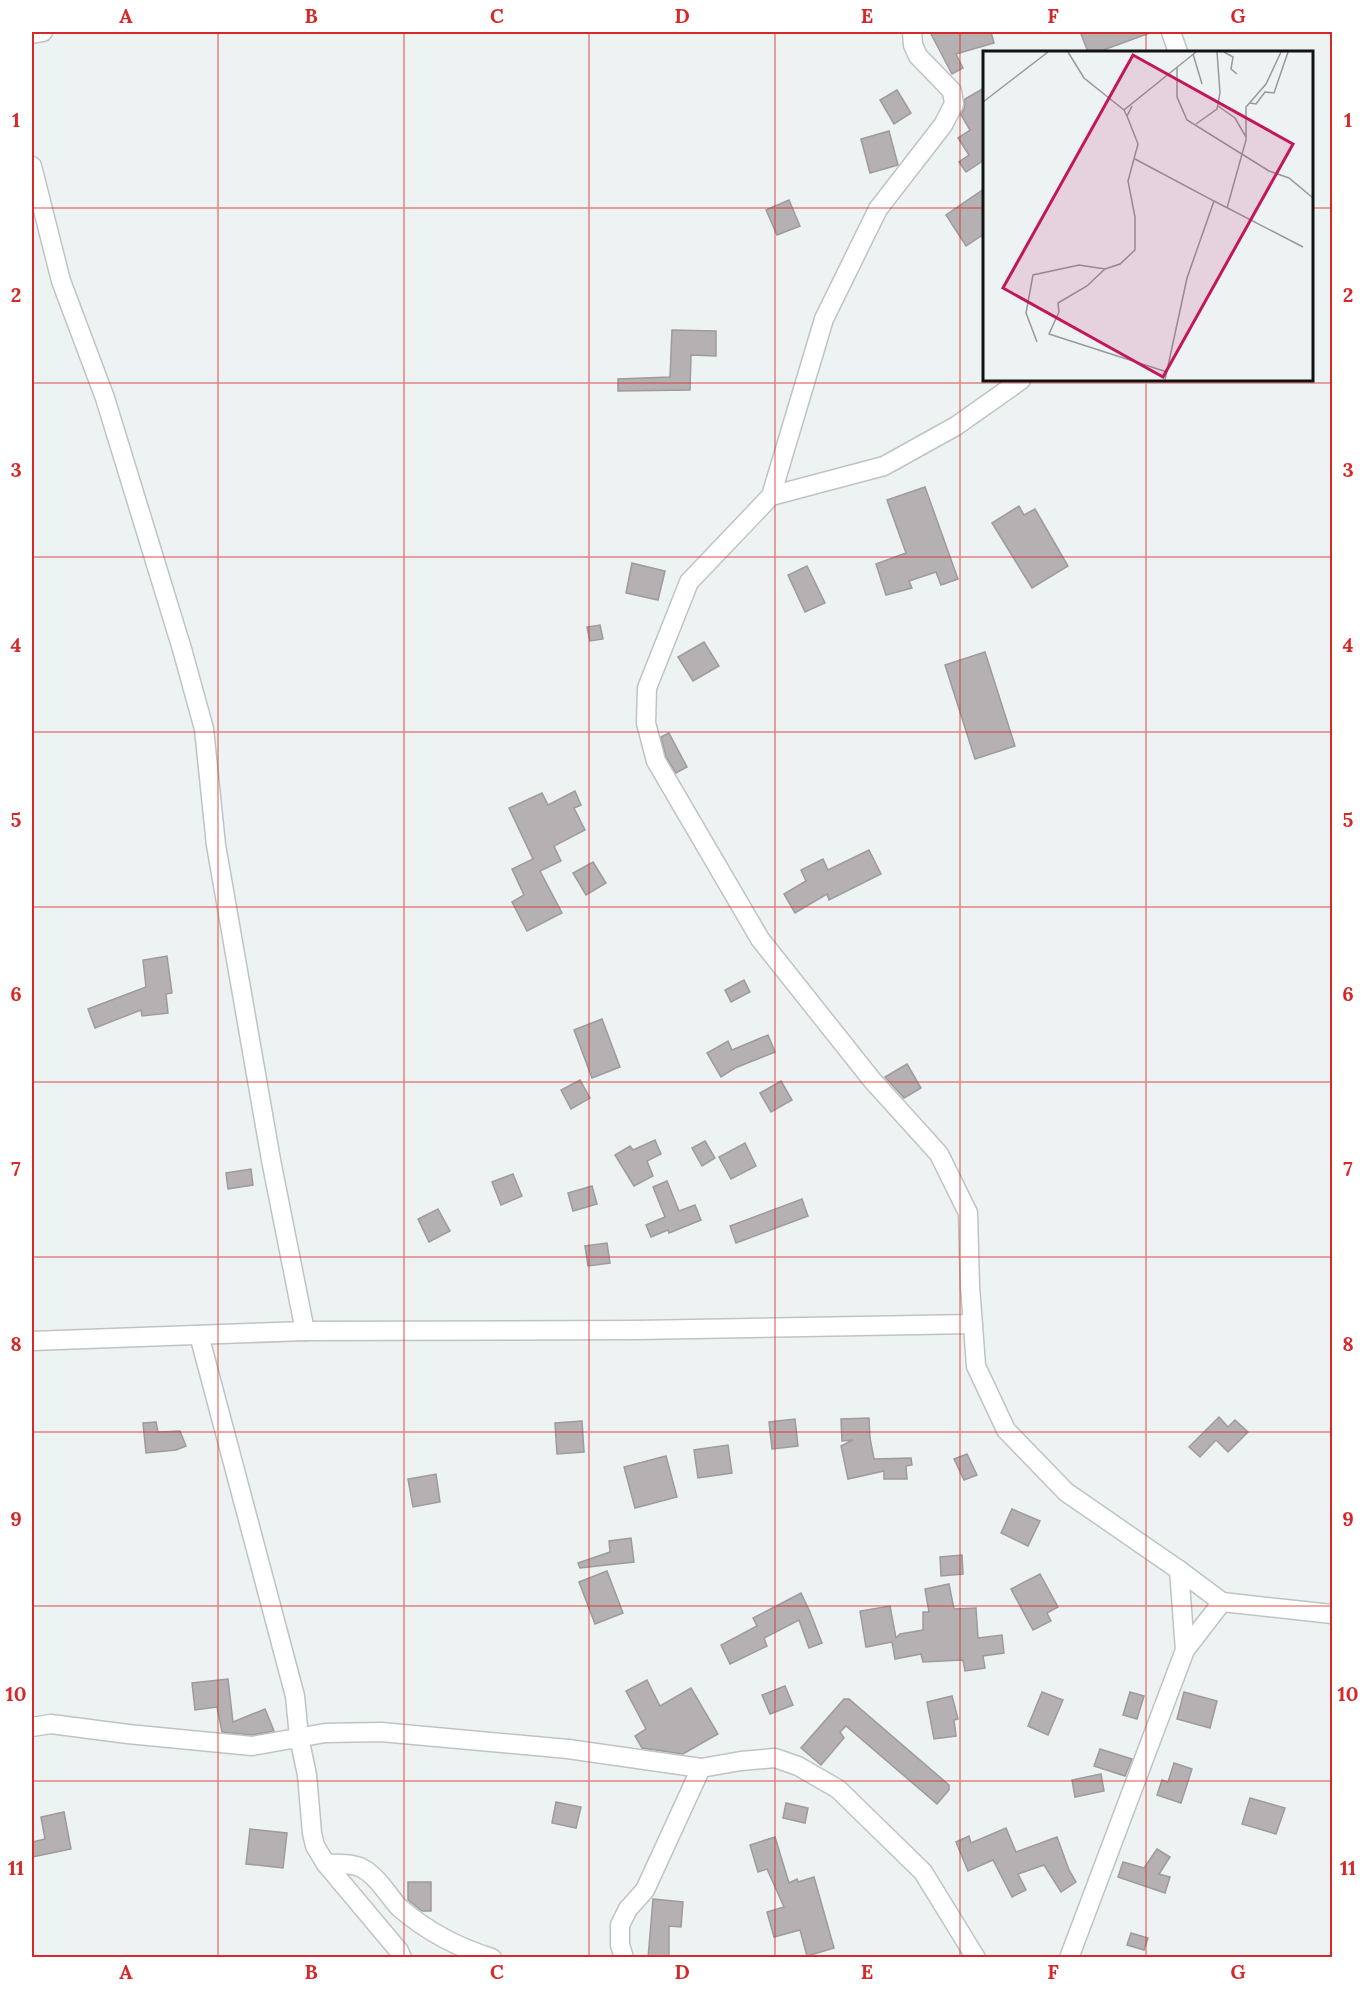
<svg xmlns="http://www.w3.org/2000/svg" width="1364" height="1989" font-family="Lora,serif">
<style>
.building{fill:#b5b0b2;stroke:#9f9a9b;stroke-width:1.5}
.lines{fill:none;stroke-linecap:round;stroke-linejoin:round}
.street-casing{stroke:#bec4c4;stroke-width:21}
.street{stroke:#fff;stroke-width:18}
.grid{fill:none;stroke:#d62828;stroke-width:1.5;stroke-opacity:0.55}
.inset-road{fill:none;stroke:#959999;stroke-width:1.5}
.view{fill:#c2185b;fill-opacity:0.15;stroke:#c2185b;stroke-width:3}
.inset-edge{fill:none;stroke:#111313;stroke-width:3}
.neatline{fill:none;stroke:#d62828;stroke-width:2}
.grid-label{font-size:20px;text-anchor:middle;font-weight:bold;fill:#d62828}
</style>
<rect width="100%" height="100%" fill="#edf3f3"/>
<g class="building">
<path d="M930 32H991L994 43 956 54 963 68 952 74Z"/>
<path d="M1089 32H1150V33L1098 52H1088L1081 34Z"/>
<path d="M984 88V160L966 172 959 162 969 155 958 138 970 130 961 115 964 109 965 99Z"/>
<path d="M897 90 911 113 894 124 880 100Z"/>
<path d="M889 131 898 165 870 173 861 139Z"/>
<path d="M984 189V234L966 246 946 215Z"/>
<path d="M789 200 800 226 777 235 766 210Z"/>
<path d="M672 330 716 331V356L691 355 690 390 618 391V379L670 377Z"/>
<path d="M925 487 958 579 941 585 936 572 909 581 912 588 886 595 876 564 906 553 887 500Z"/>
<path d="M1019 506 1024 515 1035 509 1068 566 1032 588 992 523Z"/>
<path d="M632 563 665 571 658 600 626 593Z"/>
<path d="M807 566 825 603 805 612 788 575Z"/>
<path d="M600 625 603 639 590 641 587 627Z"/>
<path d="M704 642 719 666 693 681 678 657Z"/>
<path d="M985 652 1015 746 975 759 945 665Z"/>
<path d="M669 733 687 767 676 773 666 757 661 737Z"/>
<path d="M575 791 581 805 574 808 585 830 554 846 561 861 540 871 562 913 527 931 512 902 524 895 512 869 533 859 509 808 542 793 548 805Z"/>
<path d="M869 850 881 874 829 900 827 894 795 913 784 894 806 881 801 870 823 859 828 870Z"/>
<path d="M593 862 606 883 586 895 573 873Z"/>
<path d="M167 956 172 993 166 994 168 1013 142 1016 141 1010 95 1028 88 1009 146 987 143 960Z"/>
<path d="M744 980 750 992 731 1002 725 990Z"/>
<path d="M602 1019 620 1067 592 1078 574 1030Z"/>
<path d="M768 1035 775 1052 735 1068 721 1077 707 1053 728 1041 732 1050Z"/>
<path d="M907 1064 921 1088 904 1098 885 1077Z"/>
<path d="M580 1080 590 1098 571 1109 561 1090Z"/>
<path d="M781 1081 792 1100 771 1112 760 1093Z"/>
<path d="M655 1140 661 1154 647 1161 653 1176 634 1186 615 1155 630 1146 633 1150Z"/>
<path d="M705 1141 715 1158 702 1166 692 1148Z"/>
<path d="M745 1143 756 1166 731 1179 719 1157Z"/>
<path d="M251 1169 253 1185 228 1189 226 1173Z"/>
<path d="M513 1174 522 1196 501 1205 492 1182Z"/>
<path d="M667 1181 679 1211 695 1205 701 1220 669 1233 668 1230 651 1237 646 1225 665 1217 653 1187Z"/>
<path d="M592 1186 597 1204 573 1211 568 1193Z"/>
<path d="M802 1199 808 1216 736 1243 730 1226Z"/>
<path d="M438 1209 450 1231 429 1242 418 1219Z"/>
<path d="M607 1243 610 1263 588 1266 585 1246Z"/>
<path d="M1219 1417 1228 1427 1235 1420 1248 1432 1228 1452 1216 1440 1200 1457 1189 1447Z"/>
<path d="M869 1418 870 1438 874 1459 911 1458 912 1465 906 1466 907 1479H884V1471L848 1479 841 1446 853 1440 842 1441 841 1419Z"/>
<path d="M795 1419 798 1446 772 1449 769 1422Z"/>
<path d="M582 1421 584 1452 557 1454 555 1423Z"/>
<path d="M156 1422 158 1432 180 1431 186 1446 176 1450 146 1453 143 1423Z"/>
<path d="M728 1445 732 1473 698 1478 694 1450Z"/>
<path d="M967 1454 977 1475 964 1480 954 1459Z"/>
<path d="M666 1456 677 1497 635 1508 624 1467Z"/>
<path d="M436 1474 440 1502 413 1507 408 1479Z"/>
<path d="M1012 1509 1040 1521 1028 1546 1001 1533Z"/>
<path d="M631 1538 634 1562 580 1568 578 1563 610 1552 609 1541Z"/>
<path d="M962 1555 963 1574 941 1576 940 1557Z"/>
<path d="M607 1571 623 1613 595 1624 579 1582Z"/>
<path d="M1040 1574 1058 1607 1047 1613 1051 1621 1033 1630 1011 1589Z"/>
<path d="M949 1584 954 1609 976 1608 978 1638 1002 1635 1004 1653 983 1656 985 1668 965 1671 963 1660 923 1662 921 1654 895 1659 892 1642 866 1647 860 1611 890 1606 896 1638 900 1634 923 1630V1612H929L925 1589Z"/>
<path d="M801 1593 810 1612 822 1643 809 1648 799 1620 764 1638 767 1646 730 1664 721 1645 757 1626 753 1618Z"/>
<path d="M228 1679 233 1722 265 1709 274 1731 252 1735 222 1732 217 1707 195 1710 192 1683Z"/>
<path d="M647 1680 660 1706 691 1688 718 1734 683 1754 642 1748 635 1736 646 1729 626 1691Z"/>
<path d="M785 1686 793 1705 770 1714 762 1695Z"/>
<path d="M1042 1692 1063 1700 1048 1735 1028 1726Z"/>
<path d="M1130 1692 1144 1696 1137 1719 1123 1715Z"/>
<path d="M1184 1692 1217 1701 1210 1728 1177 1719Z"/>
<path d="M952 1696 958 1719 954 1720 956 1736 934 1739 927 1702Z"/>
<path d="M844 1699H849L949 1785V1790L937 1804 846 1726 840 1732 844 1738 821 1765 801 1748Z"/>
<path d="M1100 1749 1132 1759 1125 1776 1094 1766Z"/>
<path d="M1174 1763 1192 1769 1181 1803 1157 1795 1162 1780 1168 1782Z"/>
<path d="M1101 1774 1104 1791 1075 1797 1072 1780Z"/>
<path d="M1250 1798 1285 1808 1276 1834 1242 1824Z"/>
<path d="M556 1802 581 1807 576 1828 552 1823Z"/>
<path d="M786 1803 808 1808 805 1823 783 1818Z"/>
<path d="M64 1812 71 1849 32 1857V1842L45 1839 41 1817Z"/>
<path d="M1006 1828 1016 1852 1057 1837 1069 1870 1076 1882 1061 1892 1044 1865 1018 1874 1026 1890 1012 1897 993 1860 968 1871 956 1842 969 1836 971 1843Z"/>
<path d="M250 1829 287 1833 283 1868 246 1864Z"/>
<path d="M775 1837 789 1883 797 1879 798 1882 814 1877 834 1948 807 1956 800 1930 774 1937 767 1912 784 1907 767 1869 758 1872 750 1845Z"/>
<path d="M1157 1849 1170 1857 1159 1874 1170 1877 1165 1893 1118 1877 1123 1862 1144 1868Z"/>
<path d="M408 1882H431V1911H422L408 1900Z"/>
<path d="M653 1899 683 1902 681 1927 669 1926V1958H648Z"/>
<path d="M1131 1933 1148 1938 1144 1950 1127 1945Z"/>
</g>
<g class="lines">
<defs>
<g id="street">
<path d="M912 32 913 45 918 56 952 91 954 104 943 125 878 209 824 319 771 496 689 582 647 688 646 723 656 761 760 939 872 1080 939 1154 968 1213 970 1286 976 1366 1006 1430 1066 1492 1179 1570"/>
<path d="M1171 32 1178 52"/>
<path d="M32 34 43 32"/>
<path d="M32 166 61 281 105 398 182 649 204 729 216 845 271 1160 305 1331 637 1330 973 1324"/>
<path d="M771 496 884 466 956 426 1021 380"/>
<path d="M199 1335 295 1696 299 1737 307 1775 312 1833 315 1846 326 1864 399 1951 402 1958"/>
<path d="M32 1341 305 1331"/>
<path d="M1222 1602 1332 1614"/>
<path d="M32 1727 51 1724 128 1734 252 1746 325 1733 381 1732 568 1749 701 1768 741 1761 775 1758 798 1766 838 1789 923 1872 976 1958"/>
<path d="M326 1864C358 1863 366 1865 386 1891 391 1897 395 1904 401 1909 427 1931 459 1948 492 1958"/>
<path d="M624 1958 620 1945V1925L628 1909 645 1890 701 1768"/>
<path d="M1069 1958 1185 1650 1222 1602 1179 1570 1185 1650"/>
</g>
</defs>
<use href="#street" class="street-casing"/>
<use href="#street" class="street"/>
</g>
<path class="grid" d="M218 32V1958M404 32V1958M589 32V1958M775 32V1958M960 32V1958M1146 32V52M32 208H984M1312 208H1332M1146 380V1958M32 383H1332M32 557H1332M32 732H1332M32 907H1332M32 1082H1332M32 1257H1332M32 1432H1332M32 1606H1332M32 1781H1332"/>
<g transform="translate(983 51)">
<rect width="330" height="330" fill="#edf3f3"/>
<path class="inset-road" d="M85 1 101 27 141 59M241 1 250 6 248 18 254 23M210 3 219 33M194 17V46L204 69 286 120 306 127 330 147M0 51 65 1M267 52 273 53 282 41 291 42 305 1M149 55 144 65 141 59 213 1M235 55 252 67 263 86M144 65 155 93 145 130 152 166V199L137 213 122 218 104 235 75 252 76 261 66 283 184 321M213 73 234 58 237 42 234 1M152 108 231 150 204 227 182 329M231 150 320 196M244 157 263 89V56L283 33 298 1M54 291 43 262 50 224 96 214 122 218"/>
<path class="view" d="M150 4 310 93 180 326 20 237Z"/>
<rect width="330" height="330" class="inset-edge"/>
</g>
<rect width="1364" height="1989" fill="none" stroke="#ffffff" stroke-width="66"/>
<rect x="33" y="33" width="1298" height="1923" class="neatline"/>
<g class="grid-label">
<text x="126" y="23">A</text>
<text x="311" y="23">B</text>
<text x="497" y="23">C</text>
<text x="682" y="23">D</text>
<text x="867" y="23">E</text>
<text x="1053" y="23">F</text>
<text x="1238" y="23">G</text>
<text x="16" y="127">1</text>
<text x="1348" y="127">1</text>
<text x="16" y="302">2</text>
<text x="1348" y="302">2</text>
<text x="16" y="477">3</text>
<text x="1348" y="477">3</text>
<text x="16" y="652">4</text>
<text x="1348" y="652">4</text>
<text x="16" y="827">5</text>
<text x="1348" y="827">5</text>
<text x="16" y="1001">6</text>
<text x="1348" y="1001">6</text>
<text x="16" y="1176">7</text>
<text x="1348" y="1176">7</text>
<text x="16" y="1351">8</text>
<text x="1348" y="1351">8</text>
<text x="16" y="1526">9</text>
<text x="1348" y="1526">9</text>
<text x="16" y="1701">10</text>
<text x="1348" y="1701">10</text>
<text x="16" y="1875">11</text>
<text x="1348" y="1875">11</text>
<text x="126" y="1979">A</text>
<text x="311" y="1979">B</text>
<text x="497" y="1979">C</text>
<text x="682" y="1979">D</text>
<text x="867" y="1979">E</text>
<text x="1053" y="1979">F</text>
<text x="1238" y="1979">G</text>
</g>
</svg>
